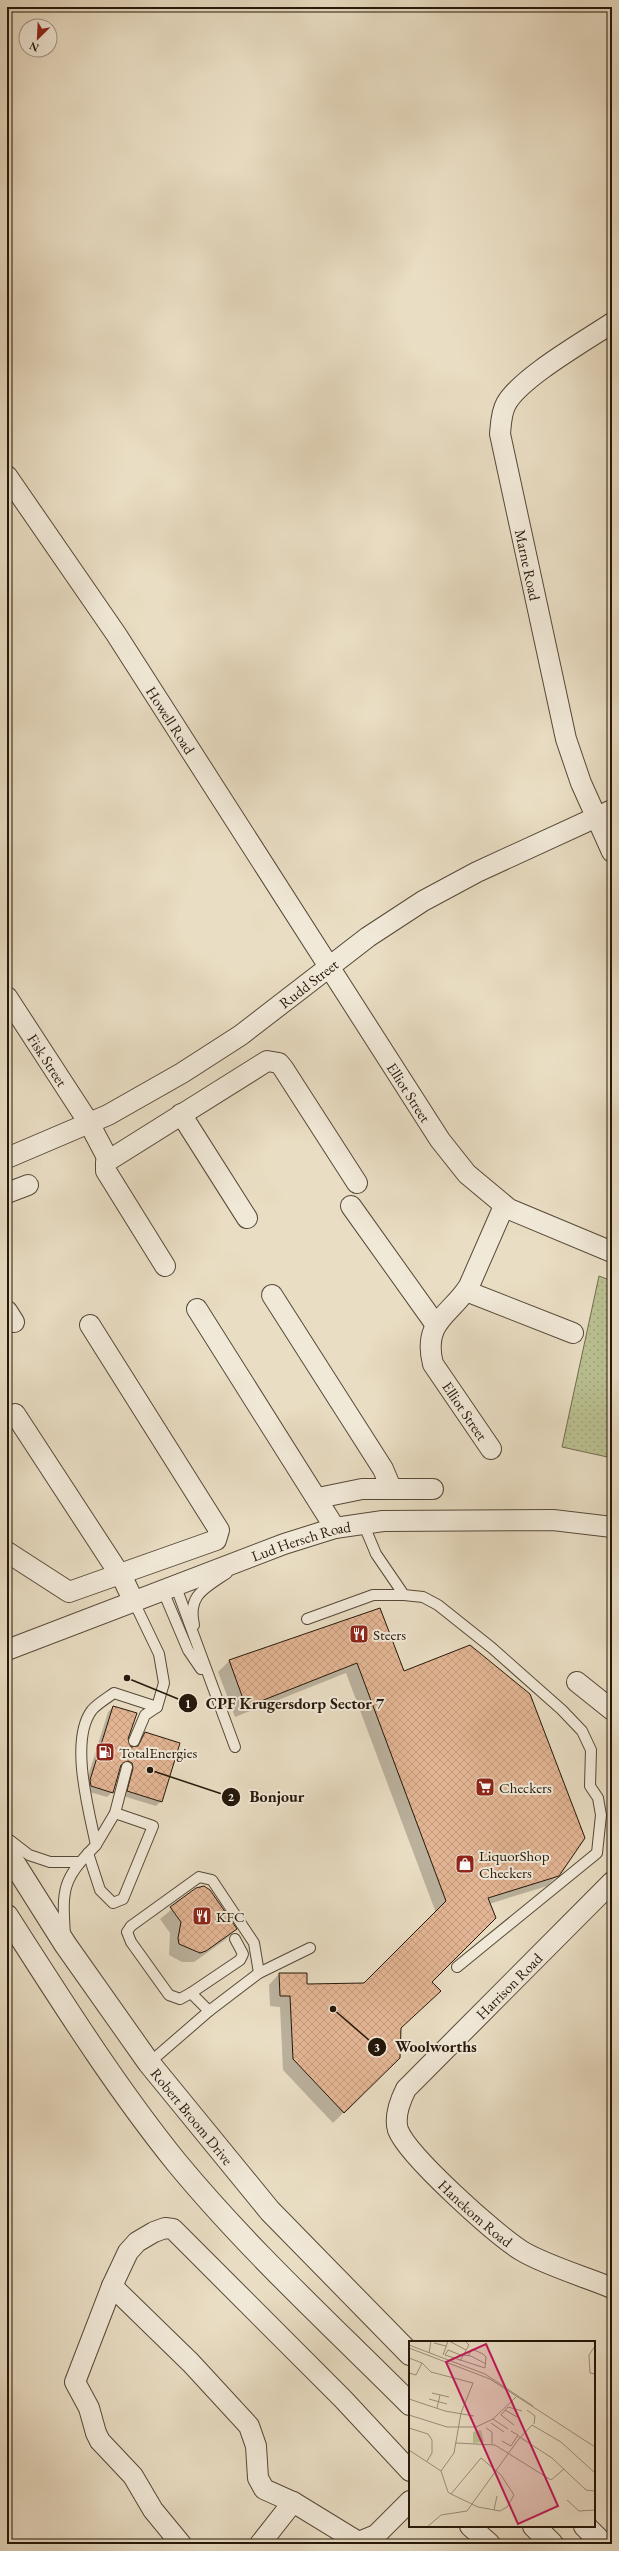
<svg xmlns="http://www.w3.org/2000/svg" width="619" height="2551" font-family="'EB Garamond',serif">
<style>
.park{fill:url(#park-dots);stroke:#706c4e}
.shadow{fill:#0003}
.building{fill:url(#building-cross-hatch);stroke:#25180a}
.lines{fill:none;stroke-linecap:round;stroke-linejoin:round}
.service-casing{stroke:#564938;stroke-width:12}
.minor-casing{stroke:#564938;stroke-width:22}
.tertiary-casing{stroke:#564938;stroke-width:24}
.service{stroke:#f1e9d8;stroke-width:10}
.minor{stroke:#f1e9d8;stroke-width:20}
.tertiary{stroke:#f1e9d8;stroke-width:22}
.labels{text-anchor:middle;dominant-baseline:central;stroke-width:4;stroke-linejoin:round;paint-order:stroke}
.street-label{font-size:15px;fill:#25180a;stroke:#f1e9d8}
.poi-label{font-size:15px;fill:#25180a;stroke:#f1e9d8;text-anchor:start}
.inset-road{fill:none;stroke:#9b8e79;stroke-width:1}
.view{fill:#c2185b;fill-opacity:0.15;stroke:#c2185b;stroke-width:2}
.inset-edge{fill:none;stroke:#25180a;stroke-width:2}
.leader{fill:none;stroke:#25180a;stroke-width:1.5}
.callout-dot{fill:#25180a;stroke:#f1e9d8;stroke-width:1.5}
.mark-label{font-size:12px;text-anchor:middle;font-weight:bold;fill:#fff}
.callout-label{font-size:16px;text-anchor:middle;font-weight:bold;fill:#25180a;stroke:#f1e9d8;stroke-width:4;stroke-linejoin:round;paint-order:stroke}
</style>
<defs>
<pattern id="park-dots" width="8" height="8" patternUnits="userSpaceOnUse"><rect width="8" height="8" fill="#bac091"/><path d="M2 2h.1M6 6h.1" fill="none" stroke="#a0a47c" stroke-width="1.8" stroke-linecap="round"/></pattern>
<pattern id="building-cross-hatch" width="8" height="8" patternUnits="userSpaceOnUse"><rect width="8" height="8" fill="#e3b594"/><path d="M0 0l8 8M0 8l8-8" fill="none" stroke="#c39b7e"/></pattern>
</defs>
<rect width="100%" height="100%" fill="#e9ddc3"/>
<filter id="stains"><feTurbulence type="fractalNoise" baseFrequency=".005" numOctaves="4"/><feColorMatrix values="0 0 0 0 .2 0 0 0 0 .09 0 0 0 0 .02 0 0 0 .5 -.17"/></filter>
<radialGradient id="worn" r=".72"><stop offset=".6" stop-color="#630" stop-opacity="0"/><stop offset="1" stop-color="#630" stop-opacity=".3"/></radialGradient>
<path class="park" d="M599 1276 612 1281V1458L562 1447Z"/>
<g class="shadow">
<path d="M379 1609 403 1672 558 1875 547 1886 489 1904 431 1982 400 2029 399 2057 333 2123 283 2070 280 2007 270 2006 269 1985 279 1974 306 1985 364 1984 436 1913 346 1673 235 1717 218 1672 229 1661Z"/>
<path d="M113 1707 130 1748 136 1747 145 1733 161 1801 156 1806 123 1796 124 1766H120L112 1792 107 1797 86 1791 85 1786 108 1712Z"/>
<path d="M197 1889 236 1929 225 1940 194 1962H182L169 1955 170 1933 160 1919Z"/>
</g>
<g class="building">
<path d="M380 1608 404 1671 470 1645 530 1694 585 1838 559 1876 488 1898 496 1918 432 1982 441 1991 401 2028 400 2058 344 2113 293 2059 290 1996H280L279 1973H307V1984L364 1983 446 1901 357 1663 246 1707 229 1660Z"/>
<path d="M113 1706 137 1713 128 1739 131 1747 138 1746 145 1732 180 1743 162 1802 127 1791 133 1768 132 1763 128 1761 121 1765 113 1793 91 1786 90 1780Z"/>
<path d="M204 1886 210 1890 237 1929 206 1951 200 1953 179 1944 178 1938 181 1922 170 1907 196 1888Z"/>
</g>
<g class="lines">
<defs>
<g id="service">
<path d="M363 1523 376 1554 404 1595 423 1597 438 1605 492 1648 562 1710 582 1731 591 1750 590 1786 598 1798 601 1815 597 1853 457 1967"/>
<path d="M176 1587 235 1747"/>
<path d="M163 1591 188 1650 201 1669"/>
<path d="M307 1619 373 1595H404"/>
<path d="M194 1625C187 1595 205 1588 227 1573"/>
<path d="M134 1741 145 1715 157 1707 164 1683 159 1654 134 1602"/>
<path d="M7 1838 29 1855 50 1862H79"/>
<path d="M96 1845 115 1813 127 1767"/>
<path d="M88 1853 100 1890 113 1903 123 1899 153 1826 115 1813"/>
<path d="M65 1935C62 1888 62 1880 96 1845 89 1811 69 1740 92 1710 97 1704 107 1698 114 1693L157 1707"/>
<path d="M191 1993 240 1960 243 1954 235 1939"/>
<path d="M209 2011 191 1993 180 1999 169 1995 131 1942 127 1932 131 1926 199 1877 212 1880 254 1943 259 1973"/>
<path d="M149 2063 209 2011 259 1973 310 1948"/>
</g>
<g id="minor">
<path id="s1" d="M612 323C585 341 520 378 506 404 501 413 501 424 500 434L566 739 581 783 612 852"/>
<path id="s2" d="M7 476 116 634 440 1140 467 1174 509 1209 612 1252"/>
<path id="s3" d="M7 997 89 1123 108 1159"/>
<path d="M181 1114 247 1218"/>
<path id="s4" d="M7 1158 108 1115 182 1073 241 1035 368 937 423 901 477 872 612 810"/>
<path d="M7 1193 28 1185"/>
<path d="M351 1206 436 1325"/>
<path d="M165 1266 106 1171V1162L267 1061 279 1063 283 1068 357 1183"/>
<path d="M466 1291 573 1333"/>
<path d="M272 1295 383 1469 391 1488"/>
<path d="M197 1309 335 1528"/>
<path d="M7 1311 14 1322"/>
<path d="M15 1414 124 1581 134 1602"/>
<path d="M491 1449 433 1364C422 1321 451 1315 469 1286L504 1206"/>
<path d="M318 1498 362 1489H433"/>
<path d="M7 1552 69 1592 216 1540 219 1530 90 1325"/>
<path id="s5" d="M7 1650 284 1544 335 1528 383 1521 553 1520 612 1527"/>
<path d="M577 1682 612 1710"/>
<path id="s6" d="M612 1882 406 2089C400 2101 394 2117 398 2130 408 2156 496 2235 522 2251 545 2265 586 2277 612 2288"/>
<path d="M112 2286 191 2363 249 2426 256 2446 258 2478 264 2489 293 2502 360 2543"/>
<path d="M470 2526 490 2544"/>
<path d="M181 2544 153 2510 133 2476 100 2441 96 2433 89 2408 75 2382 112 2286 128 2252 137 2242 154 2232 165 2228 173 2229 343 2399 410 2471"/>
<path d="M260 2544 293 2502"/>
<path d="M354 2544 376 2535 410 2501"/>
</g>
<g id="tertiary">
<path id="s7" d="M7 1852 65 1944 149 2063 270 2211 410 2354"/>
<path d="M7 1916C61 2000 114 2085 177 2163 248 2249 331 2325 410 2404"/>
<path d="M534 2526 552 2544"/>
<path d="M585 2526 603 2544"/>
</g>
</defs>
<use href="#service" class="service-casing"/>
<use href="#minor" class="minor-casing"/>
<use href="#tertiary" class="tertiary-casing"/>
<use href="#service" class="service"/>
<use href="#minor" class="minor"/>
<use href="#tertiary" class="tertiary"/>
</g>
<defs>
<symbol id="restaurant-square" viewBox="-11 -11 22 22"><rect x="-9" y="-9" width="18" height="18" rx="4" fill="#8f2418" stroke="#f1e9d8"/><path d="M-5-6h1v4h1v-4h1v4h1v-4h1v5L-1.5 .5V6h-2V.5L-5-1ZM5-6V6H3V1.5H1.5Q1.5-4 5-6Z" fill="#fff"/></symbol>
<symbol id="fuel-square" viewBox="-11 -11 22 22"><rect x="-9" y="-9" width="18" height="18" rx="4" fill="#8f2418" stroke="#f1e9d8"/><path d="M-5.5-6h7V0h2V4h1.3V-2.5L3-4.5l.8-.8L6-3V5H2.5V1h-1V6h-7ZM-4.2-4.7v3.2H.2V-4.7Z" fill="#fff"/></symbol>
<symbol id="supermarket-square" viewBox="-11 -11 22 22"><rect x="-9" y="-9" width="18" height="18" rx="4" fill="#8f2418" stroke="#f1e9d8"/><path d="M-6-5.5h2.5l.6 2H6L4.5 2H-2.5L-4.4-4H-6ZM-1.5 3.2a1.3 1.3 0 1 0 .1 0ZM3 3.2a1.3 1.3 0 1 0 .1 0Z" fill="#fff"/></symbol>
<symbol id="shop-square" viewBox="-11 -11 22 22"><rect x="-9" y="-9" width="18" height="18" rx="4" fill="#8f2418" stroke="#f1e9d8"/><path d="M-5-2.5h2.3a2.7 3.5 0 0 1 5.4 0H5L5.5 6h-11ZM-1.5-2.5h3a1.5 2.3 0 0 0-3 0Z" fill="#fff"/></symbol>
</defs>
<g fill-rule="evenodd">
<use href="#restaurant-square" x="348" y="1623" width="22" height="22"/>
<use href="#fuel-square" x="94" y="1741" width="22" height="22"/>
<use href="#supermarket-square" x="474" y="1776" width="22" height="22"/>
<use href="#shop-square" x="454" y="1853" width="22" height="22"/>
<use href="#restaurant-square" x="191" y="1905" width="22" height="22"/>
</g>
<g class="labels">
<g class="street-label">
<text stroke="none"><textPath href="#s1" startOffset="299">Marne Road</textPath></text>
<text stroke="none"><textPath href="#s2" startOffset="294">Howell Road</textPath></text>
<text stroke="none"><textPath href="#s4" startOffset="350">Rudd Street</textPath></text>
<text stroke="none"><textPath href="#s3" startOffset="75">Fisk Street</textPath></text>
<text stroke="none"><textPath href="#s2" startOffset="736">Elliot Street</textPath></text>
<text transform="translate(465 1411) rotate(56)">Elliot Street</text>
<text stroke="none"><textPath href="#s5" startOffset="314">Lud Hersch Road</textPath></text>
<text transform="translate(509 1986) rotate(-45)">Harrison Road</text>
<text stroke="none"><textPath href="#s7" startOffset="323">Robert Broom Drive</textPath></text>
<text stroke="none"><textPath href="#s6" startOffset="449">Hanekom Road</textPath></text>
</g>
<g class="poi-label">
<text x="373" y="1634">Steers</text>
<text x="119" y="1752">TotalEnergies</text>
<text x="499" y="1787">Checkers</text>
<text x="479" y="1855">LiquorShop<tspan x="479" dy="17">Checkers</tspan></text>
<text x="216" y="1916">KFC</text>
</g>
</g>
<g transform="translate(409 2341)">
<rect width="186" height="186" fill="#e9ddc3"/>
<path d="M72 89 75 101 64 102V91Z" fill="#bac091"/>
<path class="inset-road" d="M40 0 57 9M25 2 37 5M0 4 76 33 124 65M186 5 180 14 181 32 186 33M0 7 81 38 186 106M20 12 22 0M34 14 39 0M54 14 62 15 77 23M54 15 39 9 36 14 76 27 77 16 74 13 63 8 59 15M0 17 13 22 22 31 64 42 52 72 45 112 32 130M51 20 60 4 56 0M0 32 7 34 13 22M23 52 40 56M0 58 36 70 65 75M20 58 38 63M28 67 31 54M96 69 108 76M118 69 126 75 125 83M0 74 38 86H67L84 78 107 56M84 78 99 88M82 82 95 91M105 84 92 74 99 66 113 70M0 87 19 93 23 99V112L18 120M77 87 83 91V103M109 95 143 117 177 149 186 150M93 100 102 105 109 94 102 90M47 102 86 104 142 139 155 128M0 109 32 130 39 151 42 153 69 166 91 170 98 166 105 154 92 134 72 117 42 153M158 159 170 170 186 169M85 169 88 155M18 186 32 174 58 170 109 99 123 84 152 101 186 132"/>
<path class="view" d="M77 3 149 165 109 183 37 21Z"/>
<rect width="186" height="186" class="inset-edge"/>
</g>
<path class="leader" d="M127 1678L188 1703M150 1770L231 1797M333 2009L377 2047"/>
<g class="callout-dot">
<circle cx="127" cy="1678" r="4"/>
<circle cx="150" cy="1770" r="4"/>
<circle cx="333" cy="2009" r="4"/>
<circle cx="188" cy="1703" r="10"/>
<circle cx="231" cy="1797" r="10"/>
<circle cx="377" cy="2047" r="10"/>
</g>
<g class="mark-label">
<text x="188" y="1708">1</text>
<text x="231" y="1801">2</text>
<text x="377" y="2051">3</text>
</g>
<g class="callout-label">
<text x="295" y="1709">CPF Krugersdorp Sector 7</text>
<text x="277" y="1802">Bonjour</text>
<text x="436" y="2052">Woolworths</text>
</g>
<rect width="619" height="2551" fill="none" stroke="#e9ddc3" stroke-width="24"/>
<rect x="8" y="8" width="603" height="2535" fill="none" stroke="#25180a" stroke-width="2"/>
<rect x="12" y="12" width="595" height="2527" fill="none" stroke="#25180a"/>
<g transform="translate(38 38) rotate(204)"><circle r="19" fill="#f1e9d8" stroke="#9f9586"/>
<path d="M0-3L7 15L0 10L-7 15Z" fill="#8f2418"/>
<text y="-6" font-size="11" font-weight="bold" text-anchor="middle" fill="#25180a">N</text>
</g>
<rect width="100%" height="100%" filter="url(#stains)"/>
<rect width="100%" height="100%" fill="url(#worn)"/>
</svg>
